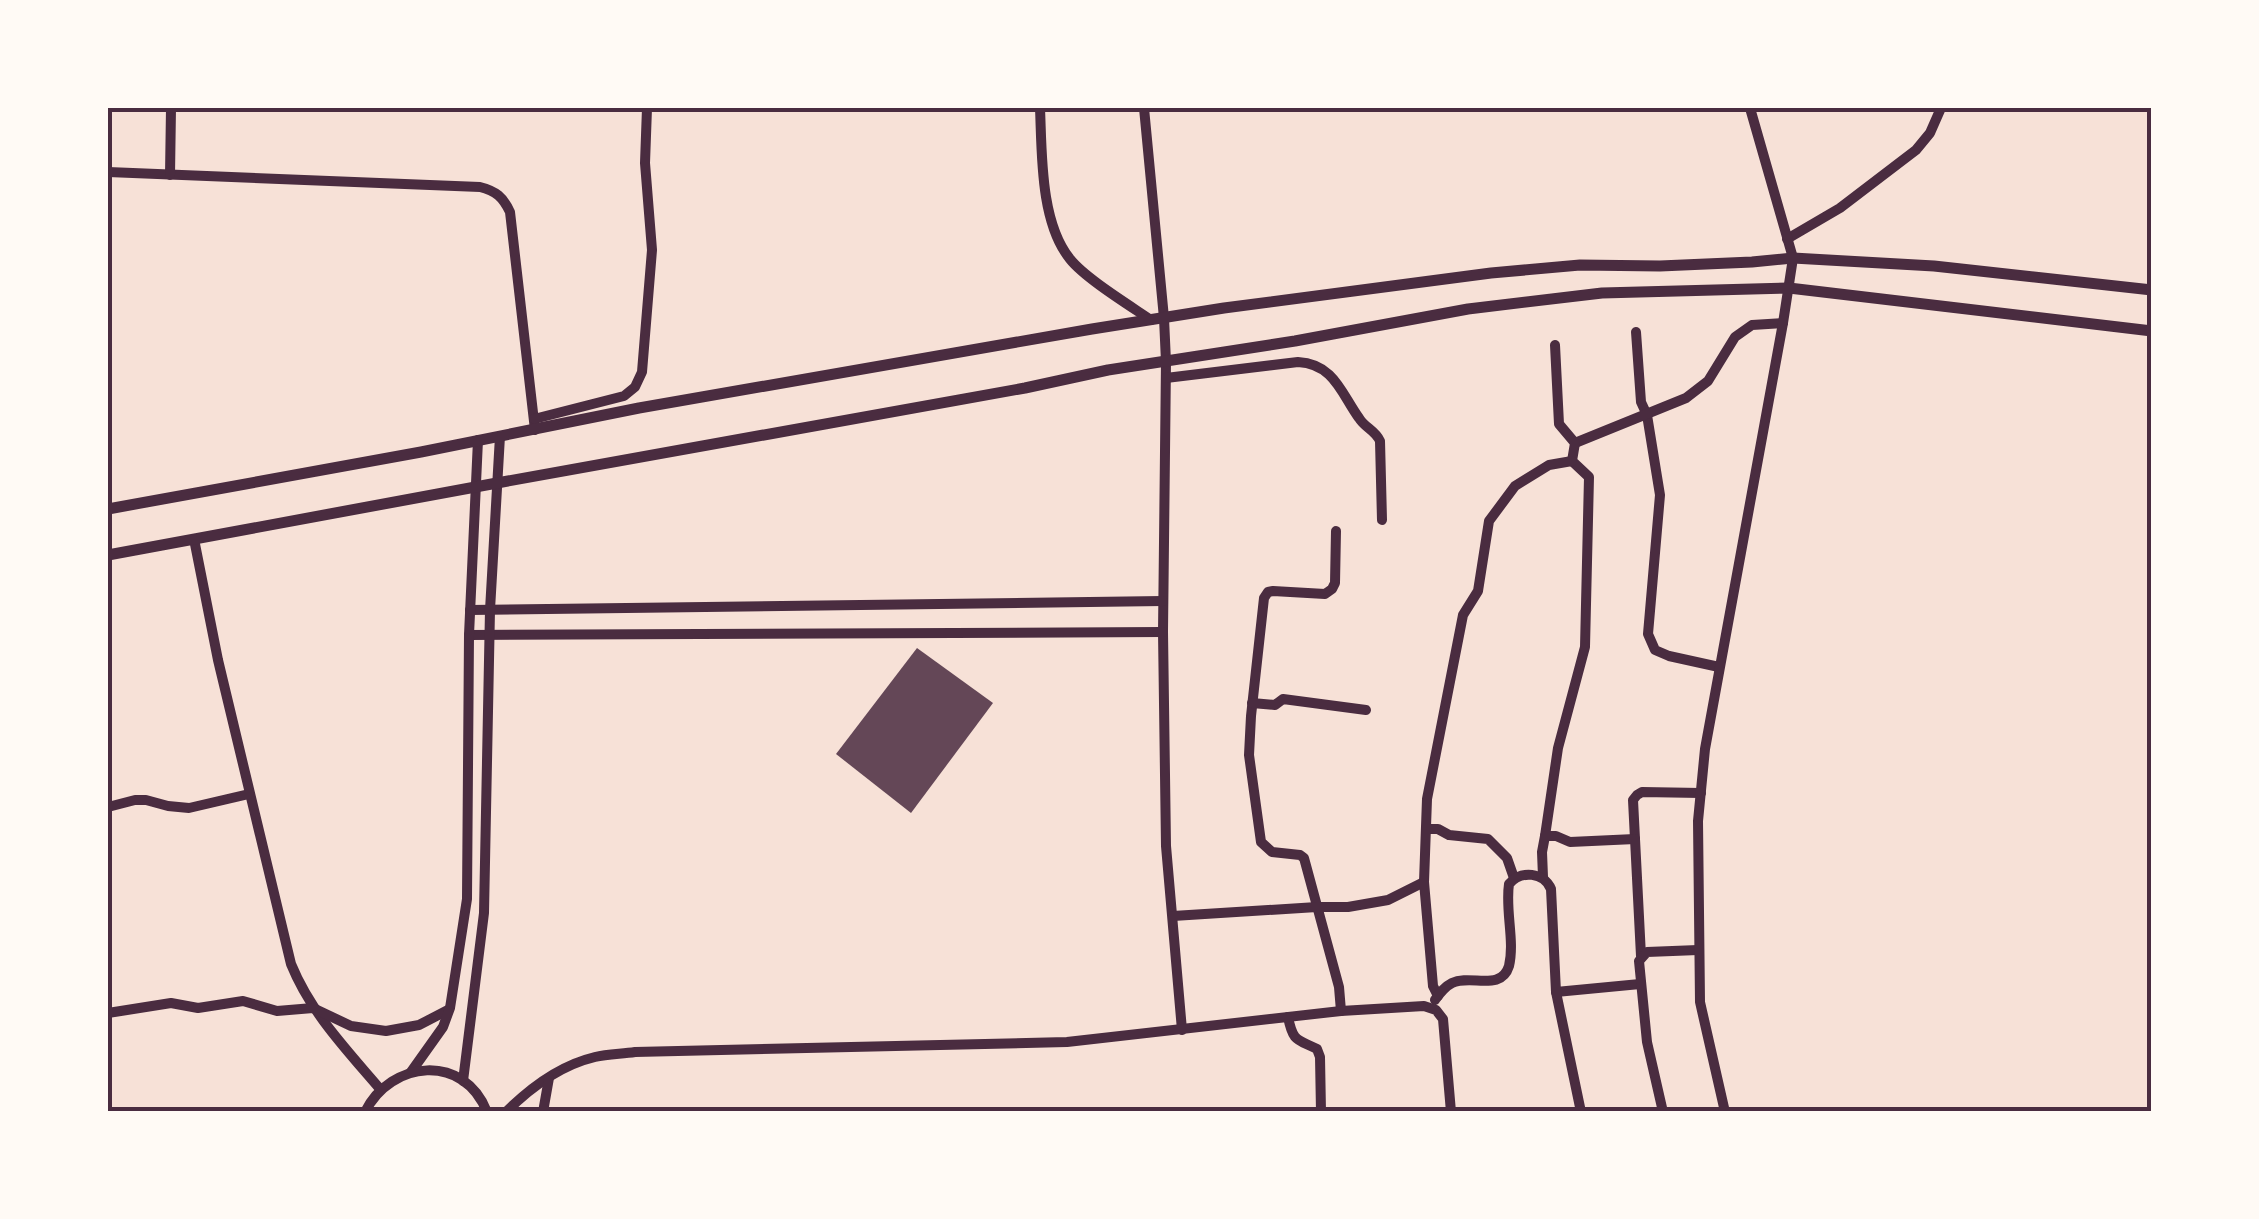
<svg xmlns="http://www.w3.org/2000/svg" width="2259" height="1219" font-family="'Noto Serif',serif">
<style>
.building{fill:#644757}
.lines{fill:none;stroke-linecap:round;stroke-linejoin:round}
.minor{stroke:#4a2c40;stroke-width:10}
.tertiary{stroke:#4a2c40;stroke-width:11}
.neatline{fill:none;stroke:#4a2c40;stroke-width:4}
</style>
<rect width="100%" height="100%" fill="#f7e1d7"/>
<path class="building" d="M917 648 993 703 911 813 836 754Z"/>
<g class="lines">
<g class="minor">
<path d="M1040 108C1042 153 1040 222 1070 259 1085 278 1129 305 1151 320"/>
<path d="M1144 108 1164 318 1166 362 1163 632 1166 846 1182 1030"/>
<path d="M108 172 480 187C496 191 503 197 510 212L535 430"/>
<path d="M170 175 171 108"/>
<path d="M1787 239 1840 208 1916 150 1930 133 1941 108"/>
<path d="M1636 332 1641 402 1647 415 1660 495 1648 634 1655 650 1669 656 1719 667"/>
<path d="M1166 378 1298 362C1334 364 1341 393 1359 418 1365 428 1375 430 1380 441L1382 520"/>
<path d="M534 419 624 396 635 387 642 372 652 250 645 163 647 108"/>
<path d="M1575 443 1686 398 1708 381 1735 337 1752 325 1783 323"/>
<path d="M1336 531 1335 583 1332 589 1325 594 1273 591 1268 592 1264 598 1251 716 1249 755 1261 842 1272 852 1300 855 1304 858 1339 987 1341 1011"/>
<path d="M194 539 218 660 291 964C311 1013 346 1049 380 1089"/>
<path d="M470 610 1163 601"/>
<path d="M469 635 1163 632"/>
<path d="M1252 703 1275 705 1283 699 1366 710"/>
<path d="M108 807 135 800H146L168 806 189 808 249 794"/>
<path d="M1428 829H1438L1449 835 1488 839 1507 858 1514 878"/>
<path d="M1545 836 1558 748 1585 647 1589 477 1572 461 1575 443 1559 424 1555 345"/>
<path d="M1635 839 1633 800 1637 795 1642 792 1701 793"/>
<path d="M1543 877 1542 852 1545 836H1556L1570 842 1635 839 1641 956"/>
<path d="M1173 916 1317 907H1348L1388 900 1424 882"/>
<path d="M1556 992 1640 984"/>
<path d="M1438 996 1433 986 1424 882 1427 799 1463 615 1478 591 1489 521 1515 486 1549 465 1572 461"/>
<path d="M1435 1000C1440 993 1444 987 1452 983 1471 974 1501 992 1509 966 1515 941 1505 910 1509 884 1521 870 1544 872 1551 889L1556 992 1581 1112"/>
<path d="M108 1013 171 1003 198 1008 243 1001 277 1011 313 1008 351 1026 386 1031 419 1025 448 1010"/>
<path d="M1288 1017C1293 1042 1297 1039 1317 1049L1320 1057 1321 1112"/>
<path d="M411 1072 443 1027 450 1008 467 899 469 635 478 440"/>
<path d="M463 1081 484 913 490 610 500 436"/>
<path d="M365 1112C391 1060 464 1053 487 1112"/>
<path d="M506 1112C530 1088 561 1065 595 1057 608 1054 622 1054 635 1052L1067 1042 1341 1011 1424 1006 1436 1010 1443 1019 1451 1112"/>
<path d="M543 1112 549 1078"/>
<path d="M1663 1112 1647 1042 1639 961 1647 952 1698 950"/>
<path d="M1725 1112 1700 1002 1698 821 1705 749 1783 323 1793 258 1750 108"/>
</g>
<g class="tertiary">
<path d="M108 509 421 452 639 408 1092 329 1224 308 1491 273 1580 265 1660 266 1752 262 1793 258 1934 266 2152 290"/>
<path d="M108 555 497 483 1025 388 1108 370 1295 341 1468 309 1602 293 1789 288 2152 331"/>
</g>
</g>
<rect width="2259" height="1219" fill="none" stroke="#fffaf5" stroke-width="220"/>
<rect x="110" y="110" width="2039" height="999" class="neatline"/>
</svg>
